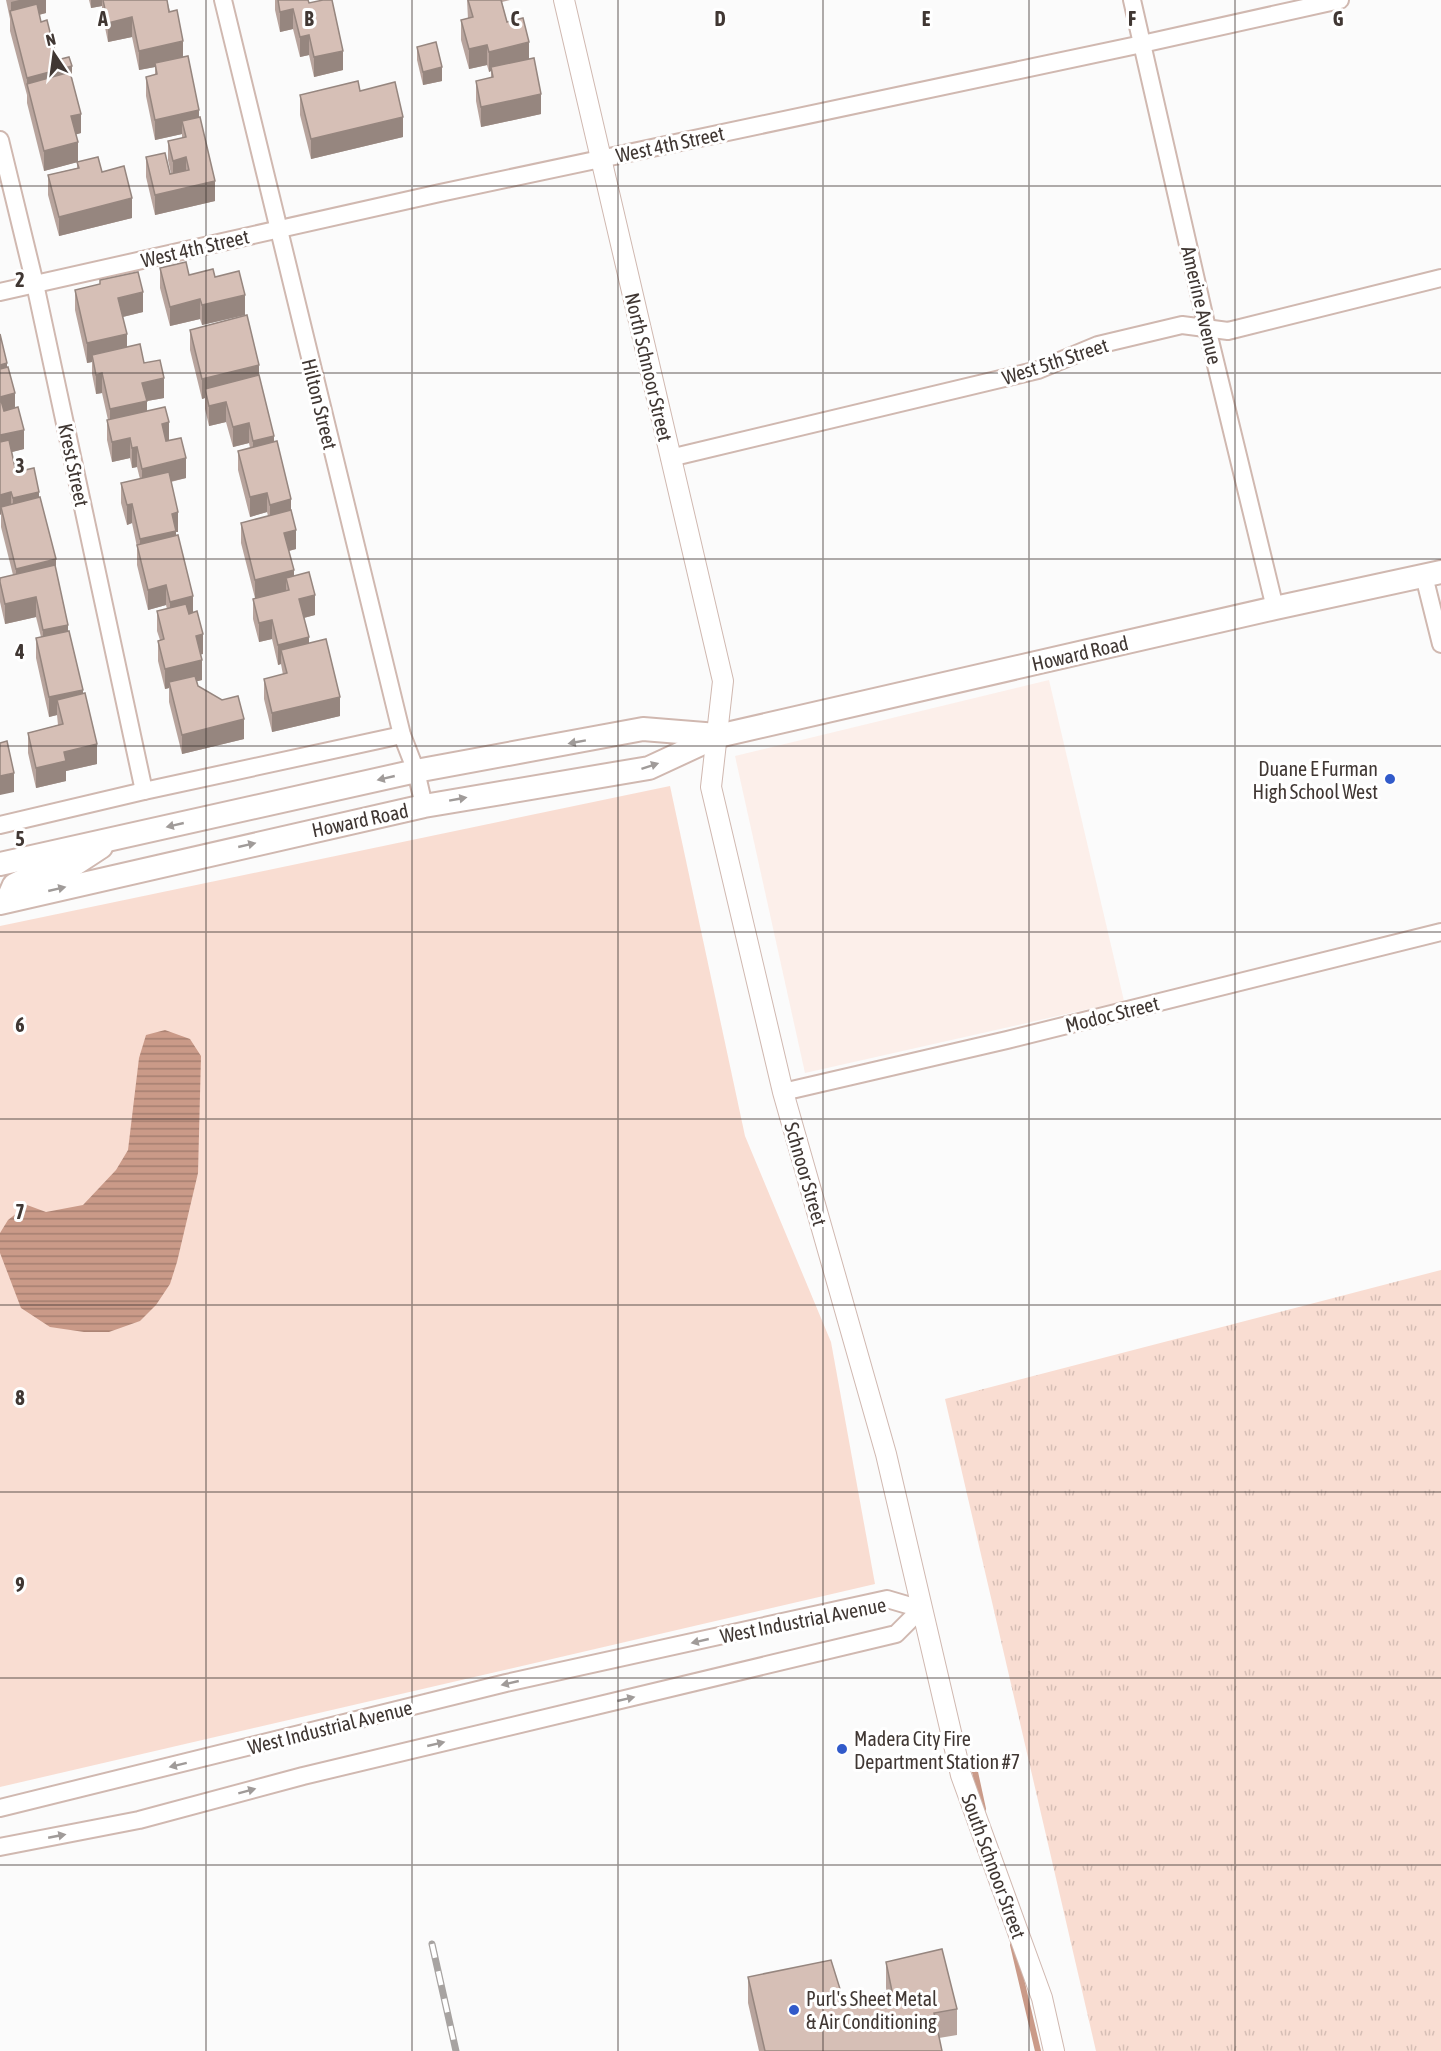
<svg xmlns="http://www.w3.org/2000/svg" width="1441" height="2051" font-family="'Asap Condensed',sans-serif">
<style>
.built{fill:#fcefea}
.grass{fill:url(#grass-tufts)}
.park{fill:#f9ddd2}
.water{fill:url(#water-rules)}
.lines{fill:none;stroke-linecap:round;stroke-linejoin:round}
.stream{stroke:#ca9a88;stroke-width:6}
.minor-casing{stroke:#d0b8b0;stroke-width:20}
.tertiary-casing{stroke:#d0b8b0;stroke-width:22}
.secondary-casing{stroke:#d0b8b0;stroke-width:26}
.minor{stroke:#fff;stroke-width:16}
.tertiary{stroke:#fff;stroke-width:20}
.secondary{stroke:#fff;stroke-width:22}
.rail-casing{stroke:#a7a3a1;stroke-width:7}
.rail{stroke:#fff;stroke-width:4.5;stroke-dasharray:14;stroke-linecap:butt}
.wall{fill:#b8a49d}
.shaded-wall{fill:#96867f}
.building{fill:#d6bfb6;stroke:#96867f;stroke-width:1.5}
.oneway{fill:#a09b99}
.grid{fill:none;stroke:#403733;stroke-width:1.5;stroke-opacity:0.55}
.poi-dot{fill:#315aca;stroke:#fff;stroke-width:2}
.labels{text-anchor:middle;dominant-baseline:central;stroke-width:6;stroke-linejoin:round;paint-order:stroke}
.street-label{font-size:20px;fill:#403733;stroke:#fff}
.poi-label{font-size:20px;fill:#403733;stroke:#fff;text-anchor:start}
.grid-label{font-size:20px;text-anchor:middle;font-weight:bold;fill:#403733;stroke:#fff;stroke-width:6;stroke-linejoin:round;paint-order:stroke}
</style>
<defs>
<pattern id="grass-tufts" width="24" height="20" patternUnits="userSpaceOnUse" patternTransform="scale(1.5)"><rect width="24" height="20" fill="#f9ddd2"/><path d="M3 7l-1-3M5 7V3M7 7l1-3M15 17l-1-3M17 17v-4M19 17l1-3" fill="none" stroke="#d6beb5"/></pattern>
<pattern id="water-rules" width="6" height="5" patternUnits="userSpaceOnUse" patternTransform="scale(1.5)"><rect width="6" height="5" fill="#ca9a88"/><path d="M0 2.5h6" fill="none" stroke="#a57e70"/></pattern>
</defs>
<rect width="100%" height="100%" fill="#fbfbfb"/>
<path class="built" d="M1049 680 1124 1001 805 1073 735 756Z"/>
<path class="grass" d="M1441 1270V2051H1096L945 1399Z"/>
<path class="park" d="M670 786 745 1136 831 1342 875 1584 0 1787V926Z"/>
<path class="water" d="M165 1030 190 1039 201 1056 198 1173 177 1262 170 1284 156 1305 140 1321 109 1332H84L50 1327 21 1308 0 1253V1233L8 1220 27 1205 46 1212 83 1205 116 1170 128 1150 139 1058 146 1035Z"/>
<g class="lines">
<g class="stream">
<path d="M975 1772 983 1809"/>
<path d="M1013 1945 1038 2051"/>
</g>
<defs>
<g id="minor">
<path d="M223 0 402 735 416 771 424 806"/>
<path d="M1132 0 1207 328 1275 608"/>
<path d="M0 140 35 284 144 791"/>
<path d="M0 292 440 193 1142 44 1340 0"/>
<path d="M670 458 1038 370 1098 345 1182 325 1228 331 1441 278"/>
<path d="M1424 576 1441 644"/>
<path d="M0 825 144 791 402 735"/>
<path d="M783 1092 1007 1040 1441 932"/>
<path d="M0 1808 506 1683 887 1599 921 1609 896 1634 303 1776 139 1820 0 1847"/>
</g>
<path id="tertiary" d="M564 0 723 681 711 787 783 1092 886 1454 961 1775 1042 1998 1054 2051"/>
<g id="secondary">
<path d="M0 864 416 771 643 729 717 735"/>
<path d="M7 901 14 885 34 875 72 866 101 847"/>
<path d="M0 903 424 806 649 768 718 736 1275 608 1441 572"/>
</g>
</defs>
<use href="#minor" class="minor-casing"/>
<use href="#tertiary" class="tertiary-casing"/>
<use href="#secondary" class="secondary-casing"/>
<use href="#minor" class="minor"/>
<use href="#tertiary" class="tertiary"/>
<use href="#secondary" class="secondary"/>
<defs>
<path id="rail" d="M432 1944 456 2051"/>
</defs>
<use href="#rail" class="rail-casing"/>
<use href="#rail" class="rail"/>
</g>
<g class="wall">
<path d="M6 0H46V13L39 15 41 22 57 60 72 78 81 133 76 134 78 162 102 172 132 218 59 236 48 195V175L77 168V162L44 171 27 103V95L10 31V19Z"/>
<path d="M89 0H167L199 117 215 201 155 215 146 177V157L170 174H171L168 160V141L182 138V134L155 140 146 96V77L155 75V67L139 70 132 37 108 42 102 13V6L91 8Z"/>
<path d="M275 0H308L309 3 343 70 314 77 309 55 300 57 293 29 280 32 275 10Z"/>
<path d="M467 0H510L502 2 507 22 529 59 541 114 481 127 476 101V81L491 78V71L489 72 487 65 469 69 461 40V20L468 19Z"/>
<path d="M417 47 442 81 423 85 417 60Z"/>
<path d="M360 91 403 137 311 159 300 115V95Z"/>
<path d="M160 268 189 275 215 277 245 315 202 325 200 319 170 326 160 288Z"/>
<path d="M100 280 143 312 123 317 127 347 144 363 164 398 147 401V411L169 440 186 478 171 482 178 532H176V536L203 654H200L202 680 197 681 198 686 244 739 182 754 169 702V688L165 689 158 661V641L160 640 157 631V611L167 609 166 605 148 610 137 565V547L132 523 127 525 121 503V483L140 479 137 467 132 468 130 458 112 462 107 440V420H108L102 393 96 394 92 374V362L87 363 75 310V290L100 284Z"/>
<path d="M190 330 259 377 274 441 291 511 296 549 289 551 294 576 315 615 304 618 309 643 340 716 272 732 264 699V679L283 675 281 664 278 665 272 639 259 642 253 619V599L255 598 241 543V523L268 516 267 512 250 517 238 470V451L250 448 249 443 233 447 226 422 209 426 205 409V398L202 399 190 350Z"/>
<path d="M7 368 24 449 12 452 16 472 39 497 97 764 66 771V781L36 788 28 753V733L58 725 57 715 49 717 36 658V638L41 637 36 617 5 624 0 602V578L13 575 1 527V514L0 515Z"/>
<path d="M886 1962 957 2009V2035L939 2038 942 2051H759L748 2003V1977L845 2005 887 1993 886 1988Z"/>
</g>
<g class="shaded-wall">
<path d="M19 0H46V13L13 21 11 14V2Z"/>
<path d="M91 0H102V6L91 8Z"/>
<path d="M293 9V29L280 32V12Z"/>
<path d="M132 17V37L108 42V23Z"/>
<path d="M309 35V55L300 57V37Z"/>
<path d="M183 41V61L155 63V67L139 70V51Z"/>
<path d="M529 42V62L491 67V71L489 72V52Z"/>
<path d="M487 45V65L469 69V49Z"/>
<path d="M343 51V70L314 77V57Z"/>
<path d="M72 66V86H27V78Z"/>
<path d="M442 67V81L423 85V72Z"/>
<path d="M541 94V114L481 127V107Z"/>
<path d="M199 110V130L182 121V134L155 140V120Z"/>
<path d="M81 114V133L71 136V116Z"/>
<path d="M403 117V137L311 159V139Z"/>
<path d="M78 142V162L44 171V151Z"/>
<path d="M186 157V177L173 181V161Z"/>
<path d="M215 181V201L155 215V195Z"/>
<path d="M132 198V218L59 236V217Z"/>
<path d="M143 292V312L118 318V298Z"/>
<path d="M245 295V315L202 325V305Z"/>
<path d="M200 299V319L170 326V307Z"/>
<path d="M127 334V354L92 355V362L87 363V343Z"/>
<path d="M7 363V383L0 384V365Z"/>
<path d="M259 365V384L205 389V398L202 399V379Z"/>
<path d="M102 373V393L96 394V375Z"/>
<path d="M164 378V398L147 401V421L110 429V409L142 383Z"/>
<path d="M15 393V413L0 417V397Z"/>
<path d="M226 402V422L209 426V406Z"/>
<path d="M169 422V442L162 444V424Z"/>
<path d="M249 423V443L233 447V427Z"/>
<path d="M24 430V449L0 455V435Z"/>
<path d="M274 436V456L253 461V441Z"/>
<path d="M130 438V458L112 462V442Z"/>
<path d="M137 447V467L132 468V448Z"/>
<path d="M186 458V478L142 488V469Z"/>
<path d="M11 492V512L1 507V514L0 515V495Z"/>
<path d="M39 492V511L13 518V498Z"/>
<path d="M267 493V512L250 517V497Z"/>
<path d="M291 499V519L270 524V505Z"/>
<path d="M132 504V523L127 525V505Z"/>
<path d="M178 512V532H176V550L140 556V539L172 514Z"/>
<path d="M296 530V549L284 552V533Z"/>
<path d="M56 559V579L16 589V569Z"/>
<path d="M294 570V590L286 578V591L255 599V580Z"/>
<path d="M166 585V605L148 610V590Z"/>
<path d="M315 595V615L299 619V599Z"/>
<path d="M193 596V616L170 622V602Z"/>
<path d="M36 597V617L5 624V604Z"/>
<path d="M272 620V639L259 642V623Z"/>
<path d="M68 625V645L43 650V630Z"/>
<path d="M203 634V654L196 656V636Z"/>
<path d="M309 637V657L281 650V664L278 665V645Z"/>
<path d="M202 660V680L170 688 169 682V688L165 689V669Z"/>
<path d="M83 690V710L57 700V715L49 717V697Z"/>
<path d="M340 697V716L272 732V713Z"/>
<path d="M244 719V739L182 754V735Z"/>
<path d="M97 744V764L66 771V781L36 788V768L64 752Z"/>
<path d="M14 773V792L0 795V776Z"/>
</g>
<g class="building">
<path d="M103 0H167L169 12 177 10 183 41 139 51 132 17 108 23Z"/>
<path d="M278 0H308L309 3 323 0H332L343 51 314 57 309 35 300 37 293 9 280 12Z"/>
<path d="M468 0H501L507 22 523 18 529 42 489 52 487 45 469 49 461 20 473 17Z"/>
<path d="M37 4 41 22 47 20 57 60 69 57 72 66 27 78 10 11Z"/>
<path d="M436 42 442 67 423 72 417 47Z"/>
<path d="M188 56 199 110 155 120 146 77 157 74 155 63Z"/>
<path d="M534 58 541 94 481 107 476 81 493 77 491 67Z"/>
<path d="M70 72 81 114 71 116 78 142 44 151 27 84Z"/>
<path d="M358 81 360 91 395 82 403 117 311 139 300 95Z"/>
<path d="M200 117 215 181 155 195 146 157 165 153 170 174 189 170 186 157 173 161 168 141 186 137 182 121Z"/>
<path d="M98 157 102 172 124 166 132 198 59 217 48 175 79 168 77 162Z"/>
<path d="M186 262 189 275 213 269 215 277 239 271 245 295 202 305 200 299 170 307 160 268Z"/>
<path d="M138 272 143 292 118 298 127 334 87 343 75 290 100 284V280Z"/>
<path d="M247 315 259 365 202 379 190 330Z"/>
<path d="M0 334 7 363 0 365Z"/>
<path d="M140 344 144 363 160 360 164 378 142 383 147 401 110 409 102 373 96 375 92 355Z"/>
<path d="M8 367 15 393 0 397 4 411 18 407 24 430 0 435V369Z"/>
<path d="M259 375 274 436 253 441 249 423 233 427 226 402 209 406 205 389Z"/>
<path d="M165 407 169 422 162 424 166 441 181 438 186 458 142 469 137 447 132 448 130 438 112 442 107 420Z"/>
<path d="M9 440 16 472 34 468 39 492 13 498 11 492 0 495V442Z"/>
<path d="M277 441 291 499 270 505 267 493 250 497 238 451Z"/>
<path d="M169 472 178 512 172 514 176 531 140 539 132 504 127 505 121 483Z"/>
<path d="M40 497 56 559 16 569 1 507Z"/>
<path d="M291 510 296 530 284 533 294 570 255 580 241 523Z"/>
<path d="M178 535 193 596 170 602 166 585 148 590 137 545Z"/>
<path d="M55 565 68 625 43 630 36 597 5 604 0 582V578Z"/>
<path d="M309 572 315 595 299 599 309 637 278 645 272 620 259 623 253 599 289 590 286 578Z"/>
<path d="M186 604 189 614 197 611 203 634 196 636 202 660 165 669 158 641 164 639 157 611Z"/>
<path d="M69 631 83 690 49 697 36 638Z"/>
<path d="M326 639 340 697 272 713 264 679 287 673 281 650Z"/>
<path d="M195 676 198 686 222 700 238 696 244 719 182 735 169 682Z"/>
<path d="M85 693 97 744 64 752 66 761 36 768 28 733 63 724 57 700Z"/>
<path d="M7 741 14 773 0 776V743Z"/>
<path d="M942 1949 957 2009 934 2013 942 2051H765L748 1977 831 1960 845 2005 892 1991 886 1962Z"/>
</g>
<defs><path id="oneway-solid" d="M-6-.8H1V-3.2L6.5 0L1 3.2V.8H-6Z" transform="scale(1.5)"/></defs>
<g class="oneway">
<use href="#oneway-solid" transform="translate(577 742) rotate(170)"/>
<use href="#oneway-solid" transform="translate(650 766) rotate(-18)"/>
<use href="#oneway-solid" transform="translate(386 778) rotate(167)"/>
<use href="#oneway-solid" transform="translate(458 799) rotate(-10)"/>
<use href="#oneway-solid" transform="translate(175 825) rotate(167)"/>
<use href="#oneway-solid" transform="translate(247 845) rotate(-13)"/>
<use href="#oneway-solid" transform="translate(57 889) rotate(-13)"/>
<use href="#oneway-solid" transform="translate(700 1641) rotate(167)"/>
<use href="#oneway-solid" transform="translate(510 1683) rotate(167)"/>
<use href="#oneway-solid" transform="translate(626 1699) rotate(-13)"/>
<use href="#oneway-solid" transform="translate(436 1744) rotate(-13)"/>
<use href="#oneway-solid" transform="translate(178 1765) rotate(166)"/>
<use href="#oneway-solid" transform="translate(247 1791) rotate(-15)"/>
<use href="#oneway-solid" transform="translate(57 1836) rotate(-11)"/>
</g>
<path class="grid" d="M206 0V2051M412 0V2051M618 0V2051M823 0V2051M1029 0V2051M1235 0V2051M0 186H1441M0 373H1441M0 559H1441M0 746H1441M0 932H1441M0 1119H1441M0 1305H1441M0 1492H1441M0 1678H1441M0 1865H1441"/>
<g class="poi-dot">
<circle cx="1390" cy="779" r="6"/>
<circle cx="842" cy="1749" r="6"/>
<circle cx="794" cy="2010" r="6"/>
</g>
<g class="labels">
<g class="street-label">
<text transform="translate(670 144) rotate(-12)">West 4th Street</text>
<text transform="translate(195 248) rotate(-13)">West 4th Street</text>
<text transform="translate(1202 305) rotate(77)">Amerine Avenue</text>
<text transform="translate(1055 361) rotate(-18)">West 5th Street</text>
<text transform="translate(649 367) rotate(77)">North Schnoor Street</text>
<text transform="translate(320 404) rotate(76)">Hilton Street</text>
<text transform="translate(74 465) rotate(78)">Krest Street</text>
<text transform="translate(1080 653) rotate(-13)">Howard Road</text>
<text transform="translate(360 820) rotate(-12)">Howard Road</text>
<text transform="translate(1112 1014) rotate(-14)">Modoc Street</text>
<text transform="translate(806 1174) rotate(74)">Schnoor Street</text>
<text transform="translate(803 1620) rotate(-11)">West Industrial Avenue</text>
<text transform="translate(330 1727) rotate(-14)">West Industrial Avenue</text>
<text transform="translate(994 1866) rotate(70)">South Schnoor Street</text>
</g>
<g class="poi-label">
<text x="1378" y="768" text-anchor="end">Duane E Furman<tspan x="1378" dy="23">High School West</tspan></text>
<text x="854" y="1738">Madera City Fire<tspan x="854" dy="23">Department Station #7</tspan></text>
<text x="806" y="1998">Purl's Sheet Metal<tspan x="806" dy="23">&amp; Air Conditioning</tspan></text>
</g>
</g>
<g class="grid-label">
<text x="103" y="26">A</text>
<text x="309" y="26">B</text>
<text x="515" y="26">C</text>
<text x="720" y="26">D</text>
<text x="926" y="26">E</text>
<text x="1132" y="26">F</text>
<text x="1338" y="26">G</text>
<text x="20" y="287">2</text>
<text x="20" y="473">3</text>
<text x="20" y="659">4</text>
<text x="20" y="846">5</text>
<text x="20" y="1032">6</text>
<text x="20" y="1219">7</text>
<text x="20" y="1405">8</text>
<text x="20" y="1592">9</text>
</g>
<g transform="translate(54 54) rotate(347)" stroke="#ffffff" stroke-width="4.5" paint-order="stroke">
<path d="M0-4.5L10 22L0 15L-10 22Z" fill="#403733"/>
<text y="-9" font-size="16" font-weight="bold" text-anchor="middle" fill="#403733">N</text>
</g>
</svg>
